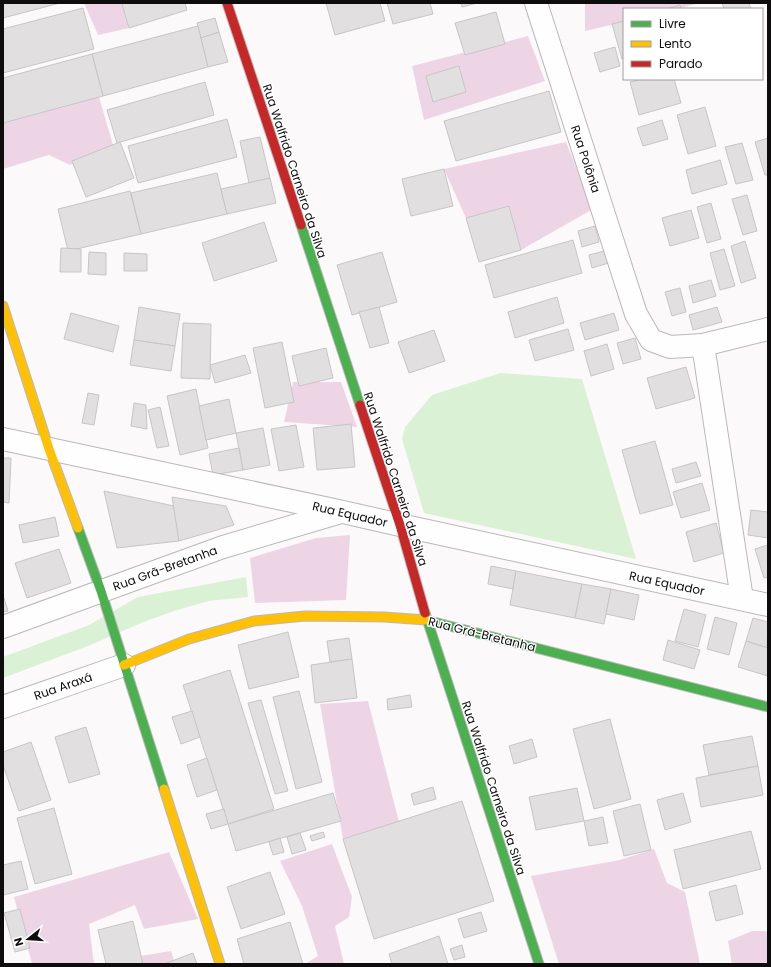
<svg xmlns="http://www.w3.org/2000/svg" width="771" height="967" font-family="Poppins,sans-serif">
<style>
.forest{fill:#eed5e6}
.water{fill:#dbf1d5}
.building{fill:#e1dfe0;stroke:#c7c5c6}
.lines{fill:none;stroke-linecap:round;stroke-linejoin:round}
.street-casing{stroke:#bab8b9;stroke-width:24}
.fast-casing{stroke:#bab8b9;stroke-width:11}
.slow-casing{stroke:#bab8b9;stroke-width:11}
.jam-casing{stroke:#bab8b9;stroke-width:11}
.street{stroke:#fffefe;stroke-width:22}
.fast{stroke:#4caf50;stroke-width:9}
.slow{stroke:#ffc107;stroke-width:9}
.jam{stroke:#c62828;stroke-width:9}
.labels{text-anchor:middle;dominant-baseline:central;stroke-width:3;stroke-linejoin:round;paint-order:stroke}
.street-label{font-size:12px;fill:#0e0c0d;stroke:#fff}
</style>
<rect width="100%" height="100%" fill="#fcf9fb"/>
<g class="forest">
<path d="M84 3H123L122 4 129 28 98 35Z"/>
<path d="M585 3H700L676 9H624V22L585 31Z"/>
<path d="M528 36 545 81 424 120 412 66Z"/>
<path d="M99 97 113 145 70 165 49 155 3 169V120Z"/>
<path d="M566 142 593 209 521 250 509 206 466 218 444 169Z"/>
<path d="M293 382H341L357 427 284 422Z"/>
<path d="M350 535 346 600 255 603 250 558 316 538Z"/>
<path d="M368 701 399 822 343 839 320 704Z"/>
<path d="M332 844 352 897 349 917 335 926 344 964H305L318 956 302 906 280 861Z"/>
<path d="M654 849 667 883 685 892 700 964H559L531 876 620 860Z"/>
<path d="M169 852 198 919 144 929 135 905 89 924 94 964H32L14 897Z"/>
<path d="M752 931H764L768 932V964H732L728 941Z"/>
<path d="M171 951 175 964H114L128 958Z"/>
</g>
<g class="water">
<path d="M500 373 582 379 636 559 424 513 402 439 405 427 432 395Z"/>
<path d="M246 577 248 597 209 601 177 610 146 621 88 646 3 678V657L89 625 138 597Z"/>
</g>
<g class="building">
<path d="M3 3H60L3 18Z"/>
<path d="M126 3H185L187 10 129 28 122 4Z"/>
<path d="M326 3H380L385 21 335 35Z"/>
<path d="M387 3H430L433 14 393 24Z"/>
<path d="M461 3H477L462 7Z"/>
<path d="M722 3H749L751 9H724Z"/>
<path d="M680 5 681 9H667Z"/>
<path d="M83 8 94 49 3 73V29Z"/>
<path d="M496 12 505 44 465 55 455 23Z"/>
<path d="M215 18 219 32 201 38 197 23Z"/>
<path d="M624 21V58L622 59 612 24Z"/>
<path d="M198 26 208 67 103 96 92 54Z"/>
<path d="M219 32 228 62 208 67 201 38Z"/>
<path d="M615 47 620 66 600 72 594 53Z"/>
<path d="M92 54 103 96 3 123V78Z"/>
<path d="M459 66 466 92 433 102 426 76Z"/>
<path d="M642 79H674L681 103 639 115 630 82Z"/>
<path d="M205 82 214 115 117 143 107 110Z"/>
<path d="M549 91 561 132 456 161 444 121Z"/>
<path d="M705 107 716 146 688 154 677 115Z"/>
<path d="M227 119 237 157 138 183 128 146Z"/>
<path d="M662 120 668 139 643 146 637 128Z"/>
<path d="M260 137 270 178 249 183 240 141Z"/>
<path d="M768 138V175H765L755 142Z"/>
<path d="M120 142 134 178 86 197 72 161Z"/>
<path d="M742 143 753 180 736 184 725 147Z"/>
<path d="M720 160 727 184 692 194 686 170Z"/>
<path d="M444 169 453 206 411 216 402 179Z"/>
<path d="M217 173 227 214 141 234 131 193Z"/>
<path d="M270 178 276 203 227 214 221 189Z"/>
<path d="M130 191 141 234 68 251 58 209Z"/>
<path d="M747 195 757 231 743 235 732 199Z"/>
<path d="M711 203 721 239 707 243 697 207Z"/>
<path d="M509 206 521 250 479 262 466 218Z"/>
<path d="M691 210 699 238 670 246 662 218Z"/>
<path d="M264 222 277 261 214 281 202 243Z"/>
<path d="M595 226 599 242 582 247 578 231Z"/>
<path d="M573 240 582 273 494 298 485 265Z"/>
<path d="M745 241 756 278 741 283 731 246Z"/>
<path d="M61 248 81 249V272H60Z"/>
<path d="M724 249 735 286 720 290 710 253Z"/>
<path d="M608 250 612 262 592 268 589 255Z"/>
<path d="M89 252 106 253V275L88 274Z"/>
<path d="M382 252 397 302 352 315 337 265Z"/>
<path d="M124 253 147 254V271H124Z"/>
<path d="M711 280 716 296 693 303 689 286Z"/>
<path d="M680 288 686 312 672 316 665 292Z"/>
<path d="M557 297 564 323 515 338 508 312Z"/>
<path d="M139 307 180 314 175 346 134 340Z"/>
<path d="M379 307 389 343 370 348 359 312Z"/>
<path d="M717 307 722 322 693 330 689 315Z"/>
<path d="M71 313 119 326 113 352 64 339Z"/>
<path d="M614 313 619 330 585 340 580 323Z"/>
<path d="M183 323 211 324 210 379 181 378Z"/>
<path d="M568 329 574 350 535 361 529 340Z"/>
<path d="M434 330 445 361 409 373 398 342Z"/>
<path d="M635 338 641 359 623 364 617 343Z"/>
<path d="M134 340 175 346 171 371 130 365Z"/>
<path d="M282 342 294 402 265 408 253 348Z"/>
<path d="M607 344 614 369 591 376 584 351Z"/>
<path d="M326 348 333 378 299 386 292 356Z"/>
<path d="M245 355 251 373 215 383 210 365Z"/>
<path d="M686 367 695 398 656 409 647 378Z"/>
<path d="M196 389 208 448 180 455 167 396Z"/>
<path d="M88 393 99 395 94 425 82 423Z"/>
<path d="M229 399 236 433 206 440 199 406Z"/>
<path d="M134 403 146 405 147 429 131 426Z"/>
<path d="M160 407 169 446 157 448 148 410Z"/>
<path d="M351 424 355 467 317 470 313 428Z"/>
<path d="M296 425 304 467 279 471 271 429Z"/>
<path d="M263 428 270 465 243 470 236 433Z"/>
<path d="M655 441 673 505 640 514 622 450Z"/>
<path d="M239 448 243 470 213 475 209 454Z"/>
<path d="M3 458H11L9 503 3 502Z"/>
<path d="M696 462 701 476 676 483 672 469Z"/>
<path d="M702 483 710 510 681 518 673 492Z"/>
<path d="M104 491 174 506 179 541 117 548Z"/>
<path d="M172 497 226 506 234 525 179 541Z"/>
<path d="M751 510 768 512V538L748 535Z"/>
<path d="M55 517 59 536 23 543 19 525Z"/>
<path d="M716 523 724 553 694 562 686 532Z"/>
<path d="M768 545V577L764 578 755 549Z"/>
<path d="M59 549 71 583 27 598 15 563Z"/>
<path d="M491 566 516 571 513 589 488 584Z"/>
<path d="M516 571 582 584 575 618 510 605Z"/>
<path d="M582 584 611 589 604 624 575 618Z"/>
<path d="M611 589 639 595 634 620 606 614Z"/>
<path d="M3 595 8 611 3 612Z"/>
<path d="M684 609 706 615 698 647 675 641Z"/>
<path d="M715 617 737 623 729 655 707 649Z"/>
<path d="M753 618 768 622 767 648 746 641Z"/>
<path d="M288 632 299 677 249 689 238 645Z"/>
<path d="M349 638 352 659 330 662 327 641Z"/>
<path d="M668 640 700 650 694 669 663 660Z"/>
<path d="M746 641 768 648V676L738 667Z"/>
<path d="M352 659 357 698 315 703 311 665Z"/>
<path d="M230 670 274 809 228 824 183 685Z"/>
<path d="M299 691 322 782 296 789 273 697Z"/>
<path d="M410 695 412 707 388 710 387 699Z"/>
<path d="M261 700 288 791 275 794 248 703Z"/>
<path d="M192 711 200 737 181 744 172 717Z"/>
<path d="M610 719 631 799 594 809 573 729Z"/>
<path d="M86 727 100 774 69 783 55 737Z"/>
<path d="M752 736 758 766 709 775 703 745Z"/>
<path d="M532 739 537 757 514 764 509 746Z"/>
<path d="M31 742 51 800 19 811 3 765V752Z"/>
<path d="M207 758 217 790 197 797 187 765Z"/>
<path d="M758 766 763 795 701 807 696 778Z"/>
<path d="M433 787 436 799 414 805 411 794Z"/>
<path d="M577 788 584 821 536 830 529 797Z"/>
<path d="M333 793 341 821 236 851 228 824Z"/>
<path d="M683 793 691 822 665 830 657 800Z"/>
<path d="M462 801 494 901 374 939 343 839Z"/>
<path d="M640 804 651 850 624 856 613 811Z"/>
<path d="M54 808 72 874 35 884 17 818Z"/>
<path d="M224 809 228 824 211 829 206 814Z"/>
<path d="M603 817 608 843 589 846 584 821Z"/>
<path d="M751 831 761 869 683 889 674 850Z"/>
<path d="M323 832 325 837 312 841 310 836Z"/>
<path d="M300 833 306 850 292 854 287 837Z"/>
<path d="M280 838 284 852 273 855 269 842Z"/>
<path d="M21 861 28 889 3 895V865Z"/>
<path d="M270 872 285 914 241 929 227 887Z"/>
<path d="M736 885 743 914 716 921 709 892Z"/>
<path d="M20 909 30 948 15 952 4 913Z"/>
<path d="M481 912 487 931 464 938 458 919Z"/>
<path d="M133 921 143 964H106L98 930Z"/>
<path d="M290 922 303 964H244L237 939Z"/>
<path d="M439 936 448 964H392L389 954Z"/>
<path d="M462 945 465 957 454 960 450 949Z"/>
<path d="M193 953 197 964H164Z"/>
</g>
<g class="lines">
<defs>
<g id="street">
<path d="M536 3 636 314 651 340 670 347 703 345 768 329"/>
<path d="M703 345 742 599"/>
<path d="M3 439 343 512 400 525 768 605"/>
<path d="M3 627 223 547 341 512"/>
<path d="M3 707 124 665"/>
</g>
<g id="fast">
<path d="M301 225 360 405"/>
<path d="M78 528 101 591 164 789"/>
<path d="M425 613 539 964"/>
<path d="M426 620 768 707"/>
</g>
<g id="slow">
<path d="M3 306 49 449 78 528"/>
<path d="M124 665 189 639 254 621 305 616 384 617 426 620"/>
<path d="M164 789 220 964"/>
</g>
<g id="jam">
<path d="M227 3 301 225"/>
<path d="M360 405 400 525 425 613"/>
</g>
</defs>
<use href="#street" class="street-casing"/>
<use href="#fast" class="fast-casing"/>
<use href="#slow" class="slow-casing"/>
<use href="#jam" class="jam-casing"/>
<use href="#street" class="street"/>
<use href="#fast" class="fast"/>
<use href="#slow" class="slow"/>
<use href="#jam" class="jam"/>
</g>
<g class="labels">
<g class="street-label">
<text transform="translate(586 159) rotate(72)">Rua Polônia</text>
<text transform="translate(295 171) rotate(72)">Rua Walfrido Carneiro da Silva</text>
<text transform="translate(396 479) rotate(72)">Rua Walfrido Carneiro da Silva</text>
<text transform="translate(350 514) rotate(13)">Rua Equador</text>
<text transform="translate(165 568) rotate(-20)">Rua Grã-Bretanha</text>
<text transform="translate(667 583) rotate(12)">Rua Equador</text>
<text transform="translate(482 634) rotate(14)">Rua Grã-Bretanha</text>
<text transform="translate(63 686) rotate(-19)">Rua Araxá</text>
<text transform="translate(494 788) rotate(72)">Rua Walfrido Carneiro da Silva</text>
</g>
</g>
<rect width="771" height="967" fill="none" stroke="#0e0c0d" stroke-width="8"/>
<rect x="623" y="8" width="140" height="72" fill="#ffffff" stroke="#9f9e9e"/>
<rect x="631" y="21" width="20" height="6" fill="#4caf50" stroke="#9f9e9e"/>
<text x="659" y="28" font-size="12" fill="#0e0c0d">Livre</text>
<rect x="631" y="41" width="20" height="6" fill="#ffc107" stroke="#9f9e9e"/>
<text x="659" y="48" font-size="12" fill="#0e0c0d">Lento</text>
<rect x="631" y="61" width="20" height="6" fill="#c62828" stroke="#9f9e9e"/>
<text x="659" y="68" font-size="12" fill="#0e0c0d">Parado</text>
<g transform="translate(28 939) rotate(253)" stroke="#ffffff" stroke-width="3" paint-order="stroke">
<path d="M0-3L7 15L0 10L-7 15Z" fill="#0e0c0d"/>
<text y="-6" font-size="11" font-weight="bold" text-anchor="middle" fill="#0e0c0d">N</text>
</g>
</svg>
